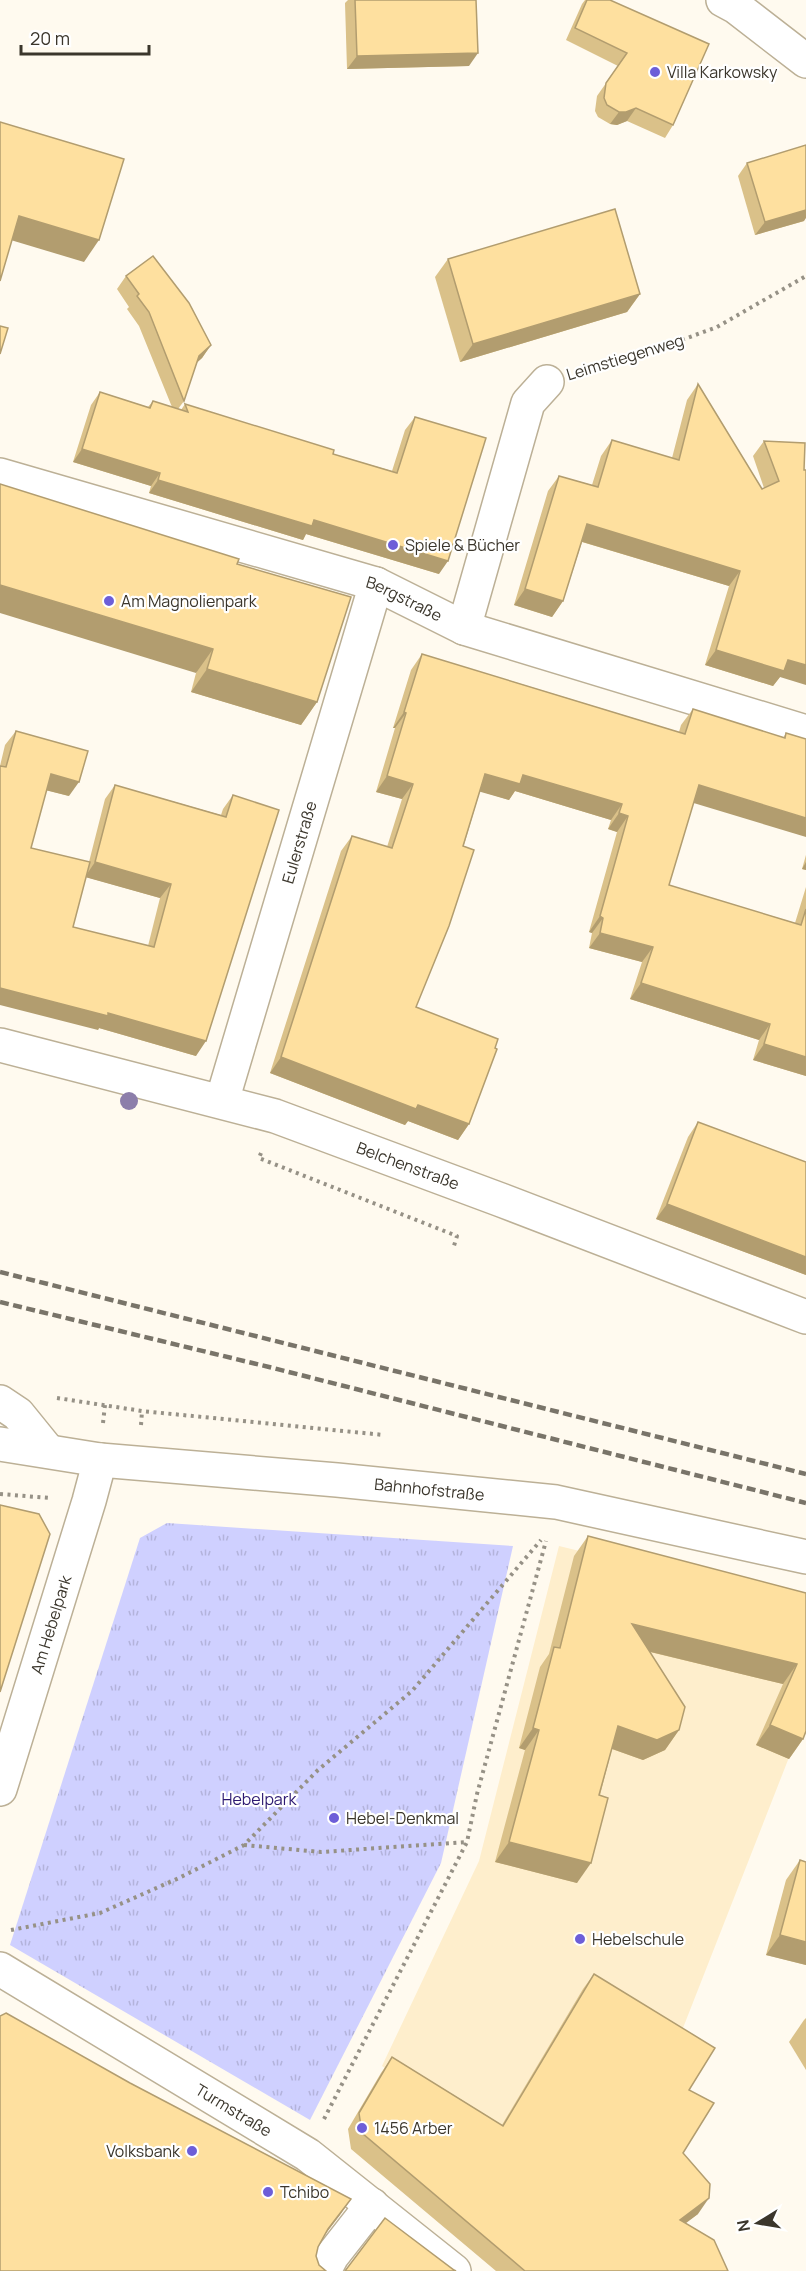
<svg xmlns="http://www.w3.org/2000/svg" width="806" height="2271" font-family="Manrope,sans-serif">
<style>
.built{fill:#feeecc}
.grass{fill:url(#grass-tufts)}
.lines{fill:none;stroke-linecap:round;stroke-linejoin:round}
.minor-casing{stroke:#bcb096;stroke-width:36}
.major-casing{stroke:#bcb096;stroke-width:36}
.path{stroke:#969186;stroke-width:4;stroke-dasharray:3 4.5;stroke-linecap:butt}
.minor{stroke:#fff;stroke-width:33}
.major{stroke:#fff;stroke-width:33}
.rail{stroke:#797469;stroke-width:4.5;stroke-dasharray:9 4.5;stroke-linecap:butt}
.tree{fill:#8c7eaa}
.wall{fill:#dac189;fill-rule:evenodd}
.shaded-wall{fill:#b29d6f}
.building{fill:#fee09f;stroke:#b29d6f;stroke-width:1.5}
.poi-dot{fill:#6d5ed8;stroke:#fff;stroke-width:2}
.labels{text-anchor:middle;dominant-baseline:central;stroke-width:4.5;stroke-linejoin:round;paint-order:stroke}
.poi-label{font-size:16px;fill:#3b362c;stroke:#fff;text-anchor:start}
.street-label{font-size:16px;fill:#3b362c;stroke:#fff}
.park-label{font-size:16px;fill:#2d1971;stroke:#fff}
</style>
<defs>
<pattern id="grass-tufts" width="24" height="20" patternUnits="userSpaceOnUse" patternTransform="scale(1.5)"><rect width="24" height="20" fill="#cfd0ff"/><path d="M3 7l-1-3M5 7V3M7 7l1-3M15 17l-1-3M17 17v-4M19 17l1-3" fill="none" stroke="#b3b3db"/></pattern>
</defs>
<rect width="100%" height="100%" fill="#fffaef"/>
<path class="built" d="M559 1546 806 1606V1714L663 2079 492 2142 382 2066 479 1861Z"/>
<path class="grass" d="M167 1523 513 1546 441 1863 310 2120 10 1945 140 1538Z"/>
<g class="lines">
<defs>
<g id="minor">
<path d="M723 0 736 7 806 61"/>
<path id="s1" d="M0 475 376 584 464 628 806 732"/>
<path d="M464 628 528 403 547 382"/>
<path id="s2" d="M222 1101 376 584"/>
<path d="M0 1402 18 1414 48 1451"/>
<path id="s3" d="M0 1789 89 1501 100 1460"/>
<path id="s4" d="M0 1969 308 2155 454 2271"/>
<path d="M324 2271 332 2256 372 2205"/>
</g>
<g id="major">
<path id="s5" d="M0 1045 275 1116 501 1200 806 1317"/>
<path id="s6" d="M0 1444 100 1460 337 1480 556 1502 806 1557"/>
</g>
</defs>
<use href="#minor" class="minor-casing"/>
<use href="#major" class="major-casing"/>
<g class="path">
<path d="M581 369 679 341 717 327 806 276"/>
<path d="M261 1153 259 1158 457 1236 453 1249"/>
<path d="M57 1398 142 1411 384 1435"/>
<path d="M103 1423 105 1405"/>
<path d="M141 1425 142 1411"/>
<path d="M0 1494 50 1498"/>
<path d="M244 1845 321 1852 467 1842"/>
<path d="M11 1930 100 1913 179 1878 244 1845 318 1770 412 1691 541 1540"/>
<path d="M324 2119 467 1842 477 1794 546 1541"/>
</g>
<use href="#minor" class="minor"/>
<use href="#major" class="major"/>
<g class="rail">
<path d="M0 1272 806 1474"/>
<path d="M0 1302 269 1367 806 1503"/>
</g>
</g>
<circle class="tree" cx="129" cy="1101" r="9"/>
<g class="wall">
<path d="M348 0H355L469 66 347 69 345 3Z"/>
<path d="M585 0H610L673 125 665 138 627 121 617 125 610 124 598 117 595 111 597 96 618 66 566 40 582 4Z"/>
<path d="M747 163 804 221 755 235 738 176Z"/>
<path d="M448 259 640 294 627 312 460 362 435 277Z"/>
<path d="M126 276 211 345 202 358 196 363 184 401 178 409 181 410 185 404 333 454 392 471 405 430 415 417 439 574 306 534 303 540 149 493 151 486 73 462 91 405 100 392 148 407 153 401 172 407 139 326 127 309 129 307 117 289Z"/>
<path d="M698 384 762 489 764 488 753 456 764 441 805 443 780 677 773 686 705 665 729 586 582 542 563 601 552 617 514 605 548 491 559 476 592 485 601 456 612 440 672 458 687 400Z"/>
<path d="M237 564 317 702 301 725 191 692 196 673Z"/>
<path d="M422 654 679 732 681 725 693 709 783 738 786 733 806 739 693 803 669 885 795 923 806 887V1076L753 1060 759 1040 630 999 642 962 589 948 592 933 589 932 617 832 608 829 611 820 515 791 509 800 480 791 416 1007 469 1124 458 1140 408 1121 405 1125 270 1073 341 851 352 836 387 847 402 799 376 792 395 728H393L411 670Z"/>
<path d="M16 731 69 796 46 790 31 848 89 862 105 799 115 785 221 815 223 809 233 795 196 1056 99 1028 98 1030 0 766 5 745ZM86 877 160 898 148 946 73 927Z"/>
<path d="M806 855V870L802 869Z"/>
<path d="M698 1122 806 1162V1275L656 1219 688 1137Z"/>
<path d="M588 1536 806 1593 803 1739 789 1759 756 1745 783 1684 650 1652 679 1730 665 1750 643 1760 612 1749 577 1883 495 1862 525 1750 519 1748 540 1667 549 1654 574 1556Z"/>
<path d="M800 1860 806 1965 766 1955 786 1880Z"/>
<path d="M594 1974 689 2090 683 2153 698 2214 685 2223 728 2271H496L351 2149 348 2129 381 2073 392 2057 502 2125 583 1989Z"/>
<path d="M806 2018V2070L789 2042 804 2020Z"/>
</g>
<g class="shaded-wall">
<path d="M478 53 469 66 347 69 357 56Z"/>
<path d="M636 108 627 121 617 125 610 124 619 112Z"/>
<path d="M806 209V218L804 221 755 235 765 222Z"/>
<path d="M19 216 99 240 84 262 4 238Z"/>
<path d="M640 294 627 312 460 362 473 344Z"/>
<path d="M211 345 202 358 190 369 199 356Z"/>
<path d="M82 449 160 473 151 486 73 462Z"/>
<path d="M158 480 314 520 448 561 439 574 306 534 303 540 149 493Z"/>
<path d="M587 524 740 571 729 586 576 540Z"/>
<path d="M0 585 213 649 196 673 0 613Z"/>
<path d="M525 589 563 601 552 617 514 605Z"/>
<path d="M716 650 788 660 806 665V685L780 677 773 686 705 665Z"/>
<path d="M207 669 317 702 301 725 191 692Z"/>
<path d="M404 712 406 713 395 728H393Z"/>
<path d="M51 774 79 782 69 796 41 789Z"/>
<path d="M485 774 523 775 622 804 611 820 515 791 509 800 474 790Z"/>
<path d="M387 776 413 784 402 799 376 792Z"/>
<path d="M699 785 806 818V837L687 801Z"/>
<path d="M619 813 628 816 617 832 608 829Z"/>
<path d="M95 862 171 884 160 898 85 877Z"/>
<path d="M806 862V870L802 869Z"/>
<path d="M600 916 603 918 592 933 589 932Z"/>
<path d="M600 933 653 947 642 962 589 948Z"/>
<path d="M641 983 770 1024 759 1040 630 999Z"/>
<path d="M0 988 108 1013 206 1041 196 1056 99 1028 98 1030 0 1005Z"/>
<path d="M764 1044 806 1057V1076L753 1060Z"/>
<path d="M281 1057 418 1105 469 1124 458 1140 408 1121 405 1125 270 1073Z"/>
<path d="M667 1204 806 1257V1275L656 1219Z"/>
<path d="M632 1624 797 1664 783 1684 618 1644Z"/>
<path d="M770 1725 803 1739 789 1759 756 1745Z"/>
<path d="M618 1726 679 1730 665 1750 643 1760 604 1746Z"/>
<path d="M533 1728 539 1730 525 1750 519 1748Z"/>
<path d="M509 1842 591 1863 577 1883 495 1862Z"/>
<path d="M780 1935 806 1942V1965L766 1955Z"/>
<path d="M709 2198 698 2214 669 2236 680 2220Z"/>
<path d="M351 2199 340 2215 317 2245 328 2229Z"/>
</g>
<g class="building">
<path d="M355 0H476L478 53 357 56Z"/>
<path d="M587 0H610L709 44 673 125 636 108 626 112H619L607 105 604 98 606 83 627 53 575 28Z"/>
<path d="M0 122 124 159 99 240 19 216 0 281Z"/>
<path d="M806 145V210L765 222 747 163Z"/>
<path d="M615 209 640 294 473 344 448 259Z"/>
<path d="M153 256 189 303 211 345 199 356 184 401 149 312 137 296 139 294 126 276Z"/>
<path d="M0 326 8 328 0 354Z"/>
<path d="M698 384 762 489 779 481 764 441 805 443 804 470H806V665L788 660 784 671 716 650 740 571 587 524 563 601 525 589 559 476 598 487 612 440 679 460Z"/>
<path d="M100 392 150 408 153 401 188 412 185 404 334 450 333 454 397 473 415 417 486 438 448 561 314 520 312 526 158 480 160 473 82 449Z"/>
<path d="M0 484 239 559 237 564 351 597 317 702 207 669 213 649 0 585Z"/>
<path d="M422 654 685 734 693 709 785 738 786 733 806 739V818L699 785 669 885 801 925 806 909V1057L764 1044 770 1024 641 983 653 947 600 933 603 918 600 916 628 816 619 813 622 804 523 775 520 784 485 774 463 846 474 850 449 926 416 1007 498 1039 495 1048 497 1049 469 1124 418 1105 416 1109 281 1057 352 836 392 848 413 784 387 776 406 713 404 712Z"/>
<path d="M16 731 88 751 79 782 51 774 31 848 90 862 73 927 154 947 171 884 95 862 115 785 226 817 233 795 279 810 206 1041 108 1013V1016L0 988V766L6 767Z"/>
<path d="M698 1122 806 1162V1257L667 1204Z"/>
<path d="M0 1505 39 1514 50 1534 0 1692Z"/>
<path d="M588 1536 806 1593V1731L803 1739 770 1725 797 1664 632 1624 685 1707 679 1730 657 1740 618 1726 599 1795 608 1798 591 1863 509 1842 539 1730 533 1728 554 1647 560 1648Z"/>
<path d="M800 1860 806 1862V1942L780 1935Z"/>
<path d="M594 1974 715 2048 689 2090 714 2103 683 2153 710 2184 709 2198 680 2220 714 2240 728 2271H525L362 2133 359 2113 392 2057 503 2126Z"/>
<path d="M6 2013 130 2083 351 2199 328 2229 318 2247 316 2256 319 2265 326 2271H0V2016Z"/>
<path d="M385 2218 454 2270 456 2271H345Z"/>
</g>
<g class="poi-dot">
<circle cx="655" cy="72" r="6"/>
<circle cx="393" cy="545" r="6"/>
<circle cx="109" cy="601" r="6"/>
<circle cx="334" cy="1818" r="6"/>
<circle cx="580" cy="1939" r="6"/>
<circle cx="362" cy="2128" r="6"/>
<circle cx="192" cy="2151" r="6"/>
<circle cx="268" cy="2192" r="6"/>
</g>
<g class="labels">
<g class="poi-label">
<text x="667" y="72">Villa Karkowsky</text>
<text x="405" y="545">Spiele &amp; Bücher</text>
<text x="121" y="601">Am Magnolienpark</text>
<text x="346" y="1818">Hebel-Denkmal</text>
<text x="592" y="1939">Hebelschule</text>
<text x="374" y="2128">1456 Arber</text>
<text x="180" y="2151" text-anchor="end">Volksbank</text>
<text x="280" y="2192">Tchibo</text>
</g>
<g class="street-label">
<text transform="translate(625 357) rotate(-17)">Leimstiegenweg</text>
<text stroke="none"><textPath href="#s1" startOffset="423">Bergstraße</textPath></text>
<text stroke="none"><textPath href="#s2" startOffset="270">Eulerstraße</textPath></text>
<text stroke="none"><textPath href="#s5" startOffset="426">Belchenstraße</textPath></text>
<text stroke="none"><textPath href="#s6" startOffset="432">Bahnhofstraße</textPath></text>
<text stroke="none"><textPath href="#s3" startOffset="172">Am Hebelpark</textPath></text>
<text stroke="none"><textPath href="#s4" startOffset="273">Turmstraße</textPath></text>
</g>
<g class="park-label">
<text x="259" y="1799">Hebelpark</text>
</g>
</g>
<g transform="translate(758 2223) rotate(259)" stroke="#ffffff" stroke-width="4.5" paint-order="stroke">
<path d="M0-4.5L10 22L0 15L-10 22Z" fill="#3b362c"/>
<text y="-9" font-size="16" font-weight="bold" text-anchor="middle" fill="#3b362c">N</text>
</g>
<path d="M21 45v9h128v-9" fill="none" stroke="#3b362c" stroke-width="3"/>
<text x="30" y="45" font-size="18" fill="#3b362c" stroke="#ffffff" stroke-width="4.5" paint-order="stroke">20 m</text>
</svg>
